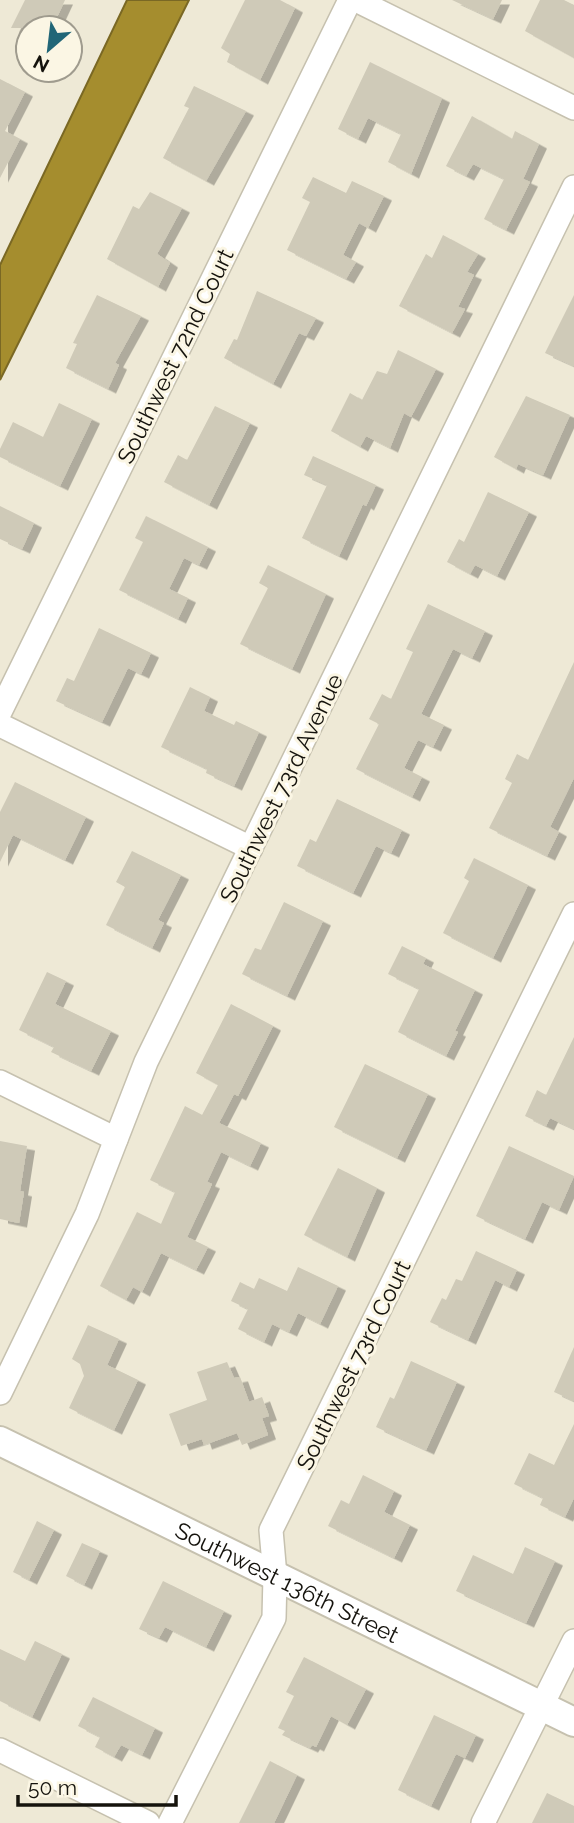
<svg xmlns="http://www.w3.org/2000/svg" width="574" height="1823" font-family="Raleway,sans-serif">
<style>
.water{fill:#a58d2e;stroke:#7a6824;stroke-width:2}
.building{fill:#cfcab8;filter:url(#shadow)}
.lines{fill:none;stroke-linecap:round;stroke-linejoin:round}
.minor-casing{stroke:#c6c1af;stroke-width:26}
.tertiary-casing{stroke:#c6c1af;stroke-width:32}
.minor{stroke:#fff;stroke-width:23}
.tertiary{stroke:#fff;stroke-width:28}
.labels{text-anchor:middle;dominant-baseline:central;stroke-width:6;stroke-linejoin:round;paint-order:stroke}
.street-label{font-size:23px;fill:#15130d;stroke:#fbf6e4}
</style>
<defs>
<filter id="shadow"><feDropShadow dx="8" dy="4.5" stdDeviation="0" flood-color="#0004"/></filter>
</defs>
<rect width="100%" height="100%" fill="#eee9d6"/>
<path class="water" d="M127 0H189L0 380V265Z"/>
<g class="building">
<path d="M25 0H65L52 28H11Z"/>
<path d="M245 0H280L295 8 260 80 227 62 230 54 221 48Z"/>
<path d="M452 0H502L493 19Z"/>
<path d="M540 0H564L574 5V58L525 31Z"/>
<path d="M370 62 442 98 411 174 388 162 401 134 368 118 358 139 338 129Z"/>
<path d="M0 79 25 92 5 131 20 139 0 178Z"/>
<path d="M194 86 246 111 206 181 163 158 189 108 184 106Z"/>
<path d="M472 116 512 139 515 131 539 144 523 179 530 182 506 230 484 219 504 179 473 164 466 176 446 166Z"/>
<path d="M313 177 346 193 352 181 384 196 368 228 359 223 343 255 356 262 346 279 287 250 310 202 302 198Z"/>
<path d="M150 192 182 208 157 254 170 263 158 287 107 259 133 206 139 209Z"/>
<path d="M443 235 478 254 467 272 474 275 458 307 465 309 452 333 399 306 426 254 432 258Z"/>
<path d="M257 291 316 318 306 336 299 333 273 384 224 358 234 339 237 340Z"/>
<path d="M97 295 141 316 115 363 119 365 108 389 66 368 77 344 73 343Z"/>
<path d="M574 295V366L545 353Z"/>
<path d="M398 350 436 369 411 417 404 413 390 448 366 436 360 447 331 431 350 393 362 400 377 371 387 374Z"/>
<path d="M526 396 570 415 543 475 518 464 516 469 494 457Z"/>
<path d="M59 403 92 419 60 486 0 457V449L13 422 43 437Z"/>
<path d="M215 406 250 423 209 505 164 482 178 455 187 460Z"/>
<path d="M313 456 376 485 366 506 363 504 339 556 302 538 327 485 304 475Z"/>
<path d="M488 492 529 512 497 576 475 565 470 574 447 562 459 539 464 542Z"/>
<path d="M0 506 34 523 22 549 0 539Z"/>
<path d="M146 516 208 547 199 565 184 558 169 589 188 598 178 619 119 590 143 542 135 538Z"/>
<path d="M268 565 326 594 292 669 240 644 268 588 259 583Z"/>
<path d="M428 604 485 631 472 658 453 649 421 714 444 725 433 747 418 740 404 768 422 777 412 797 356 769 379 724 369 719 382 694 391 699 413 652 406 649Z"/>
<path d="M99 628 151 653 141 674 128 668 102 722 56 701 67 678 74 681Z"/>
<path d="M574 662V778L550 827 559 832 547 856 489 828 512 783 505 779 517 754 528 760Z"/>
<path d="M190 687 210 697 204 711 234 725 236 721 259 732 234 786 206 773 207 769 161 747Z"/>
<path d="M15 782 86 817 65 860 13 835 0 862V812Z"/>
<path d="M337 799 402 830 391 853 376 846 353 893 297 866 310 839 316 842Z"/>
<path d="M132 851 181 875 158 920 164 923 152 948 106 925 125 887 116 882Z"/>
<path d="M474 858 528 885 493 958 443 933 469 881 464 878Z"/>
<path d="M284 902 323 921 287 996 242 974 255 948 261 950Z"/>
<path d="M402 946 426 958 423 964 475 990 455 1031 458 1032 446 1056 398 1032 419 989 388 974Z"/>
<path d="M47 972 66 981 55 1004 111 1031 91 1071 51 1052 54 1047 19 1030Z"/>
<path d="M231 1004 273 1026 238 1096 234 1094 219 1123 261 1143 250 1166 221 1152 207 1182 212 1184 187 1237 208 1247 196 1270 161 1253 142 1292 133 1287 126 1300 100 1286 137 1212 161 1224 175 1192 150 1180 185 1106 202 1115 218 1085 196 1073Z"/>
<path d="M574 1037V1129L550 1118 546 1126 525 1116 537 1090 546 1095Z"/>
<path d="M365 1064 428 1094 397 1158 334 1127Z"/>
<path d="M0 1141 27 1146 20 1191 24 1192 19 1223 0 1219Z"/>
<path d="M509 1146 574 1176 559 1210 542 1202 525 1239 476 1216Z"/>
<path d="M338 1168 377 1188 347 1257 304 1235Z"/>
<path d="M476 1251 517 1270 509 1287 495 1280 468 1340 430 1322 442 1298 446 1300 456 1279 462 1281Z"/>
<path d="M298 1267 338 1286 320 1324 298 1313 289 1332 272 1324 264 1342 238 1329 248 1309 231 1301 240 1282 254 1289 259 1278 287 1291Z"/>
<path d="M88 1325 119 1339 107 1365 138 1380 114 1430 69 1408 84 1376 80 1364 72 1359Z"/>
<path d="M574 1347V1401L554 1392Z"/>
<path d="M411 1361 457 1382 426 1450 376 1427 390 1397 394 1399Z"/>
<path d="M227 1362 234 1378 240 1377 249 1402 262 1397 269 1416 262 1418 268 1435 242 1445 237 1433 204 1445 202 1439 181 1446 169 1414 207 1400 197 1372Z"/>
<path d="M574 1424V1498L565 1517 540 1505 543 1498 514 1484 529 1453 554 1465Z"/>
<path d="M363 1475 394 1491 384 1512 410 1525 394 1558 328 1526 341 1500 349 1504Z"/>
<path d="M37 1521 54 1530 29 1580 13 1572Z"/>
<path d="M82 1543 100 1551 84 1585 66 1576Z"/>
<path d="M525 1547 555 1561 526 1623 456 1591 473 1555 513 1574Z"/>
<path d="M163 1581 224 1611 206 1647 165 1627 159 1638 139 1629Z"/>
<path d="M35 1641 62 1654 32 1717 0 1701V1649L25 1661Z"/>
<path d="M304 1657 366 1689 347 1725 331 1716 316 1747 312 1745 310 1748 282 1735 285 1731 278 1728 294 1696 286 1692Z"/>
<path d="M93 1697 155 1728 142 1755 121 1745 114 1757 95 1747 100 1737 78 1726Z"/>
<path d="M434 1715 476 1735 465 1758 456 1754 431 1806 398 1790Z"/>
<path d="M270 1761 297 1775 274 1823H239Z"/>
<path d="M547 1793 574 1806V1823H532Z"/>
</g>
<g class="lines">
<defs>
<g id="minor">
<path d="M356 0 574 108"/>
<path d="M0 712 350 0"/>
<path d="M0 725 251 848"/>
<path d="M0 1082 116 1139"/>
<path d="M0 1393 87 1214 146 1062 574 187"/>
<path d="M0 1750 148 1823"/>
<path d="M170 1823 274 1618 275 1576 271 1530 574 914"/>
<path d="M483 1823 574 1641"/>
</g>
<g id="tertiary">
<path id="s1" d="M0 1441 574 1722"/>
</g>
</defs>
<use href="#minor" class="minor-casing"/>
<use href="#tertiary" class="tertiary-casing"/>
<use href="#minor" class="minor"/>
<use href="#tertiary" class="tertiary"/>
</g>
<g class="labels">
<g class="street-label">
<text transform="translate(175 356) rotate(-64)">Southwest 72nd Court</text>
<text transform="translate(281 788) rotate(-64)">Southwest 73rd Avenue</text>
<text transform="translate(353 1365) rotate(-64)">Southwest 73rd Court</text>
<text stroke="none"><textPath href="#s1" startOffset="320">Southwest 136th Street</textPath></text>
</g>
</g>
<g transform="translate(49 49) rotate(208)"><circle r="33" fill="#fbf6e4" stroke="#9f9b8e" stroke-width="2"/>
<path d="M0-5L12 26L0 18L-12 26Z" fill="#216677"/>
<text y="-10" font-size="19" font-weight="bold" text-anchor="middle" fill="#15130d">N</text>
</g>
<path d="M18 1795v10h158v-10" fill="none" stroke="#15130d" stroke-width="3.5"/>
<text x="28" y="1795" font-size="21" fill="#15130d" stroke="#fbf6e4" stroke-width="5" paint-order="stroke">50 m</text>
</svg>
